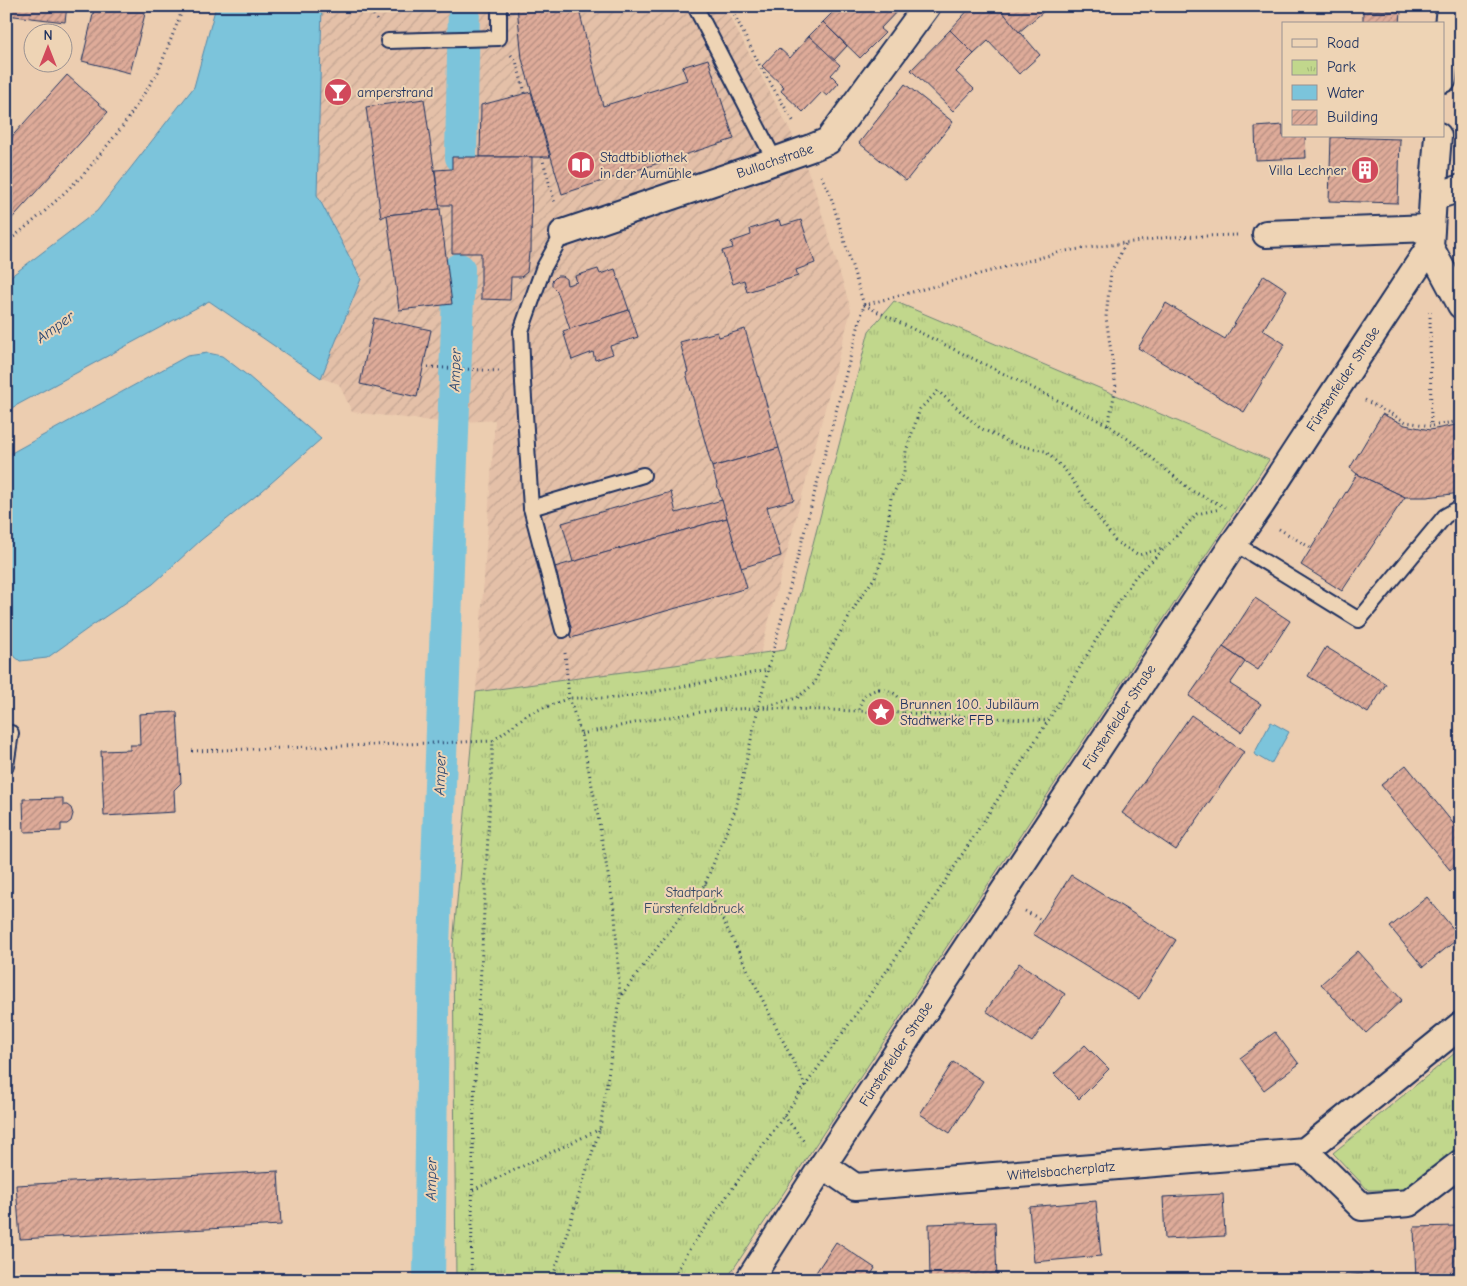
<svg xmlns="http://www.w3.org/2000/svg" width="1467" height="1286" font-family="'Comic Neue',sans-serif">
<style>
.industrial{fill:url(#industrial-furrows)}
.park{fill:url(#park-tufts);stroke:#6e8375}
.water{fill:#7bc4db;stroke:#5588a9}
.lines{fill:none;stroke-linecap:round;stroke-linejoin:round}
.canal{stroke:#7bc4db;stroke-width:32}
.building{fill:url(#building-hatch);stroke:#1b2f5e}
.service-casing{stroke:#1b2f5e;stroke-width:18}
.minor-casing{stroke:#1b2f5e;stroke-width:30}
.path{stroke:#1b2f5e;stroke-width:3;stroke-dasharray:1 4;stroke-linecap:butt}
.service{stroke:#eed4b5;stroke-width:14}
.minor{stroke:#eed4b5;stroke-width:26}
.labels{text-anchor:middle;dominant-baseline:central;stroke-width:4;stroke-linejoin:round;paint-order:stroke}
.poi-label{font-size:14px;fill:#1b2f5e;stroke:#eed4b5;text-anchor:start}
.street-label{font-size:14px;fill:#1b2f5e;stroke:#eed4b5}
.park-label{font-size:14px;fill:#344865;stroke:#eed4b5}
.water-label{font-size:15px;font-style:italic;fill:#294571;stroke:#eed4b5}
</style>
<defs>
<pattern id="industrial-furrows" width="10" height="10" patternUnits="userSpaceOnUse" patternTransform="scale(1.25)"><rect width="10" height="10" fill="#e4c0a8"/><path d="M-1 1l2-2M0 10L10 0M9 11l2-2" fill="none" stroke="#c3a593"/></pattern>
<pattern id="park-tufts" width="24" height="20" patternUnits="userSpaceOnUse" patternTransform="scale(1.25)"><rect width="24" height="20" fill="#c1d78c"/><path d="M3 7l-1-3M5 7V3M7 7l1-3M15 17l-1-3M17 17v-4M19 17l1-3" fill="none" stroke="#a5b97b"/></pattern>
<pattern id="building-hatch" width="6" height="6" patternUnits="userSpaceOnUse" patternTransform="scale(1.25)"><rect width="6" height="6" fill="#deab99"/><path d="M-1 1l2-2M0 6l6-6M5 7l2-2" fill="none" stroke="#b38c80"/></pattern>
</defs>
<rect width="100%" height="100%" fill="#eccdb0"/>
<filter id="ink" filterUnits="userSpaceOnUse"><feTurbulence type="fractalNoise" baseFrequency=".02" numOctaves="2"/><feDisplacementMap in="SourceGraphic" scale="10" xChannelSelector="R" yChannelSelector="G"/><feConvolveMatrix kernelMatrix="1 2 1 2 8 2 1 2 1" color-interpolation-filters="sRGB"/></filter>
<g filter="url(#ink)">
<path class="industrial" d="M322 6H724L792 134 812 181 851 310 760 654 476 692 495 420 450 423 352 412 339 384 321 378 361 279 317 195Z"/>
<g class="park">
<path d="M894 301 1269 460 726 1280H456L453 945 476 692 785 650 869 331Z"/>
<path d="M1461 1048V1146L1404 1190H1368L1333 1153Z"/>
</g>
<g class="water">
<path d="M216 6H322L317 195 361 279 321 378 209 301 6 411V280L97 211 194 87Z"/>
<path d="M208 353 222 356 248 376 321 439 262 491 201 540 153 584 90 627 47 658 20 661 6 649V456L187 356Z"/>
<path d="M1271 722 1289 732 1271 764 1254 754Z"/>
</g>
<g class="lines">
<g class="canal">
<path d="M461 157 464 6"/>
<path d="M429 1280 434 947 459 269"/>
</g>
</g>
<g class="building">
<path d="M6 6H67L65 22 6 15Z"/>
<path d="M95 6H147L130 73 82 61Z"/>
<path d="M517 6H578L603 106 687 80 682 67 708 59 734 139 562 194 522 59Z"/>
<path d="M839 6H902L880 29 885 33 860 58 823 22Z"/>
<path d="M972 6H998L1040 55 1019 74 988 41 974 54 950 30Z"/>
<path d="M998 6H1050L1019 32Z"/>
<path d="M1363 6H1406V11L1363 10Z"/>
<path d="M1363 10 1401 11 1400 24H1363Z"/>
<path d="M823 22 847 46 834 60 809 36Z"/>
<path d="M950 30 974 54 956 72 974 89 953 111 911 70Z"/>
<path d="M809 36 840 65 831 75 839 83 827 96 822 92 803 112 781 91 784 87 762 66 779 48 790 58Z"/>
<path d="M67 75 108 112 6 225V143Z"/>
<path d="M905 84 953 122 906 181 859 143Z"/>
<path d="M531 92 550 157H480L481 105Z"/>
<path d="M424 99 440 209 387 215 381 218 366 107Z"/>
<path d="M1283 125V136H1305L1306 158 1256 160 1255 127Z"/>
<path d="M1331 137 1400 139 1398 203 1329 201Z"/>
<path d="M452 157H532L531 253H529L527 272 521 277H511L510 300 481 299V253H452V205H439L435 170 452 169Z"/>
<path d="M440 209 452 304 399 310 387 215Z"/>
<path d="M779 220 781 226 801 220 815 263 796 270 798 276 747 292 744 280 733 284 722 251 733 248 731 242 751 235 750 229Z"/>
<path d="M598 269 600 274 615 269 629 310 570 329 557 291 552 286V281L557 276H562L566 279 567 285 577 282 575 276Z"/>
<path d="M1264 275 1287 290 1263 330 1285 344 1244 412 1138 348 1166 303 1225 339Z"/>
<path d="M629 310 638 337 610 346 613 354 595 360 593 352 572 360 563 331Z"/>
<path d="M374 318 431 330 417 397 360 384Z"/>
<path d="M745 329 779 448 712 467 686 373 688 372 680 342 717 332 719 337Z"/>
<path d="M1382 414 1405 425 1430 430 1461 424V493L1427 497H1405L1357 474 1350 468Z"/>
<path d="M779 448 794 500 767 507 781 556 741 568 712 467Z"/>
<path d="M1357 474 1405 497 1342 591 1301 565Z"/>
<path d="M671 492 676 513 722 500 727 518 573 562 562 523Z"/>
<path d="M727 518 747 588 571 638 551 568Z"/>
<path d="M1255 598 1290 621 1258 670 1223 647Z"/>
<path d="M1223 647 1245 662 1230 684 1261 704 1241 732 1189 696Z"/>
<path d="M1326 647 1386 684 1368 713 1308 676Z"/>
<path d="M177 712 181 783 174 790 175 812 104 816 101 751 130 750V745H140L139 714Z"/>
<path d="M1191 715 1244 752 1176 850 1122 813Z"/>
<path d="M1406 765 1461 833V861L1450 870 1381 785Z"/>
<path d="M63 798V805H67L71 808 73 814 71 821 67 824H61V831L24 832 23 799Z"/>
<path d="M1071 875 1176 940 1139 999 1033 934Z"/>
<path d="M1427 897 1460 937 1423 967 1390 927Z"/>
<path d="M1358 951 1402 1000 1366 1033 1321 984Z"/>
<path d="M1019 963 1065 994 1032 1042 986 1011Z"/>
<path d="M1275 1032 1299 1064 1264 1090 1240 1058Z"/>
<path d="M1085 1045 1109 1069 1079 1099 1054 1074Z"/>
<path d="M953 1062 983 1081 950 1133 920 1114Z"/>
<path d="M278 1171 281 1225 20 1239 16 1185Z"/>
<path d="M1223 1194 1225 1236 1165 1239 1163 1197Z"/>
<path d="M1096 1201 1101 1256 1034 1262 1029 1207Z"/>
<path d="M995 1222 997 1280H930L929 1224Z"/>
<path d="M1456 1226V1266H1461V1280H1416L1414 1227Z"/>
<path d="M836 1242 875 1268 868 1280H811Z"/>
<path d="M1362 1274 1363 1280H1313Z"/>
</g>
<g class="lines">
<defs>
<g id="service">
<path d="M695 6 775 161"/>
<path d="M388 41 499 38V6"/>
<path d="M563 233 543 269 521 331 523 383 531 508 563 630"/>
<path d="M531 508 643 475"/>
<path d="M1234 543 1359 620 1445 516 1461 507"/>
<path d="M6 766 11 733"/>
</g>
<g id="minor">
<path d="M1443 79 1450 6"/>
<path d="M1433 197 1461 188"/>
<path d="M563 233 763 165 811 148 828 141 927 6"/>
<path d="M1266 234 1431 228"/>
<path d="M1430 247 1461 305"/>
<path d="M1305 1151 1362 1207 1409 1203 1461 1163"/>
<path d="M823 1165 855 1187 1305 1151 1461 1025"/>
<path d="M749 1280 823 1165 1234 543 1260 506 1339 385 1430 247 1433 197 1438 136"/>
</g>
</defs>
<use href="#service" class="service-casing"/>
<use href="#minor" class="minor-casing"/>
<g class="path">
<path d="M369 6 377 21"/>
<path d="M730 6 760 66 795 124"/>
<path d="M511 55 516 61 525 93"/>
<path d="M542 157 555 204"/>
<path d="M6 243 42 214 84 174 123 126 158 72 184 6"/>
<path d="M864 305 1108 425 1135 444 1192 491 1225 507"/>
<path d="M864 305 1065 251 1170 237 1238 235"/>
<path d="M1430 312 1431 426 1454 422 1461 419"/>
<path d="M428 367 499 371"/>
<path d="M1365 400 1406 422 1431 426"/>
<path d="M1108 425 1116 387 1106 317 1111 272 1126 243"/>
<path d="M1279 529 1311 548"/>
<path d="M565 653 569 698 581 734 596 805 615 915 620 997"/>
<path d="M879 689C894 690 903 697 904 713L859 711C860 698 867 692 879 689Z"/>
<path d="M759 708 797 698 815 683 821 666 860 598 875 577 884 554 891 498 904 473 906 451 920 409 938 391 980 428 1013 444 1045 451 1065 470 1116 542 1139 555 1165 548"/>
<path d="M904 713 1048 721"/>
<path d="M581 734 644 721 715 710 758 708 859 711"/>
<path d="M192 751 493 741"/>
<path d="M705 884 806 1087"/>
<path d="M1025 911 1042 920"/>
<path d="M784 1116 804 1141"/>
<path d="M473 1190 600 1129"/>
<path d="M1453 1207 1461 1222"/>
<path d="M471 1280 474 1100 493 741 528 714 569 698H617L681 687 768 670"/>
<path d="M552 1280 600 1128 620 997 705 884 736 808 758 708 864 305 829 191 821 176"/>
<path d="M672 1280 686 1254 895 959 1048 721 1115 608 1135 577 1166 547 1197 514 1220 509"/>
</g>
<use href="#service" class="service"/>
<use href="#minor" class="minor"/>
</g>
</g>
<defs>
<symbol id="bar-disc" viewBox="-11 -11 22 22"><circle r="9.5" fill="#d1495b" stroke="#eed4b5"/><path d="M-6-5H6L.8 .8V4.5H3.5V6h-7V4.5H-.8V.8Z" fill="#fff"/></symbol>
<symbol id="library-disc" viewBox="-11 -11 22 22"><circle r="9.5" fill="#d1495b" stroke="#eed4b5"/><path d="M-6-4Q-3-5.5-.7-3.5V5Q-3 3-6 4ZM6-4Q3-5.5 .7-3.5V5Q3 3 6 4Z" fill="#fff"/></symbol>
<symbol id="building-disc" viewBox="-11 -11 22 22"><circle r="9.5" fill="#d1495b" stroke="#eed4b5"/><path d="M-4-6H4V6H1V3H-1V6H-4ZM-2.5-4.3h1.7v1.8h-1.7ZM.8-4.3h1.7v1.8H.8ZM-2.5-1h1.7V.8h-1.7ZM.8-1h1.7V.8H.8Z" fill="#fff"/></symbol>
<symbol id="sight-disc" viewBox="-11 -11 22 22"><circle r="9.5" fill="#d1495b" stroke="#eed4b5"/><path d="M0-6L1.8-2.2L6-1.7L2.9 1.2L3.7 5.4L0 3.3L-3.7 5.4L-2.9 1.2L-6-1.7L-1.8-2.2Z" fill="#fff"/></symbol>
</defs>
<g fill-rule="evenodd">
<use href="#bar-disc" x="322" y="76" width="32" height="32"/>
<use href="#library-disc" x="565" y="149" width="32" height="32"/>
<use href="#building-disc" x="1349" y="154" width="32" height="32"/>
<use href="#sight-disc" x="865" y="696" width="32" height="32"/>
</g>
<g class="labels">
<g class="poi-label">
<text x="357" y="92">amperstrand</text>
<text x="600" y="157">Stadtbibliothek<tspan x="600" dy="16">in der Aumühle</tspan></text>
<text x="1346" y="170" text-anchor="end">Villa Lechner</text>
<text x="900" y="704">Brunnen 100. Jubiläum<tspan x="900" dy="16">Stadtwerke FFB</tspan></text>
</g>
<g class="street-label">
<text transform="translate(775 161) rotate(-19)">Bullachstraße</text>
<text transform="translate(1343 379) rotate(-57)">Fürstenfelder Straße</text>
<text transform="translate(1119 717) rotate(-57)">Fürstenfelder Straße</text>
<text transform="translate(896 1054) rotate(-57)">Fürstenfelder Straße</text>
<text transform="translate(1061 1171) rotate(-5)">Wittelsbacherplatz</text>
</g>
<g class="park-label">
<text x="694" y="892">Stadtpark<tspan x="694" dy="16">Fürstenfeldbruck</tspan></text>
</g>
<g class="water-label">
<text transform="translate(55 327) rotate(-36)">Amper</text>
<text transform="translate(455 370) rotate(-88)">Amper</text>
<text transform="translate(440 774) rotate(-88)">Amper</text>
<text transform="translate(431 1179) rotate(-89)">Amper</text>
</g>
</g>
<rect width="1467" height="1286" fill="none" stroke="#eed4b5" stroke-width="25"/>
<rect x="12" y="12" width="1442" height="1261" fill="none" stroke="#1b2f5e" stroke-width="2" filter="url(#ink)"/>
<rect x="1282" y="22" width="162" height="115" fill="#eed4b5" stroke="#9a9292"/>
<rect x="1292" y="39" width="25" height="8" fill="#eed4b5" stroke="#9a9292"/>
<text x="1327" y="48" font-size="15" fill="#1b2f5e">Road</text>
<rect x="1292" y="60" width="25" height="15" fill="url(#park-tufts)" stroke="#9a9292"/>
<text x="1327" y="72" font-size="15" fill="#1b2f5e">Park</text>
<rect x="1292" y="85" width="25" height="15" fill="#7bc4db" stroke="#9a9292"/>
<text x="1327" y="98" font-size="15" fill="#1b2f5e">Water</text>
<rect x="1292" y="110" width="25" height="15" fill="url(#building-hatch)" stroke="#9a9292"/>
<text x="1327" y="122" font-size="15" fill="#1b2f5e">Building</text>
<g transform="translate(48 48)"><circle r="24" fill="#eed4b5" stroke="#9a9292"/>
<path d="M0-4L9 19L0 12L-9 19Z" fill="#d1495b"/>
<text y="-8" font-size="14" font-weight="bold" text-anchor="middle" fill="#1b2f5e">N</text>
</g>
</svg>
